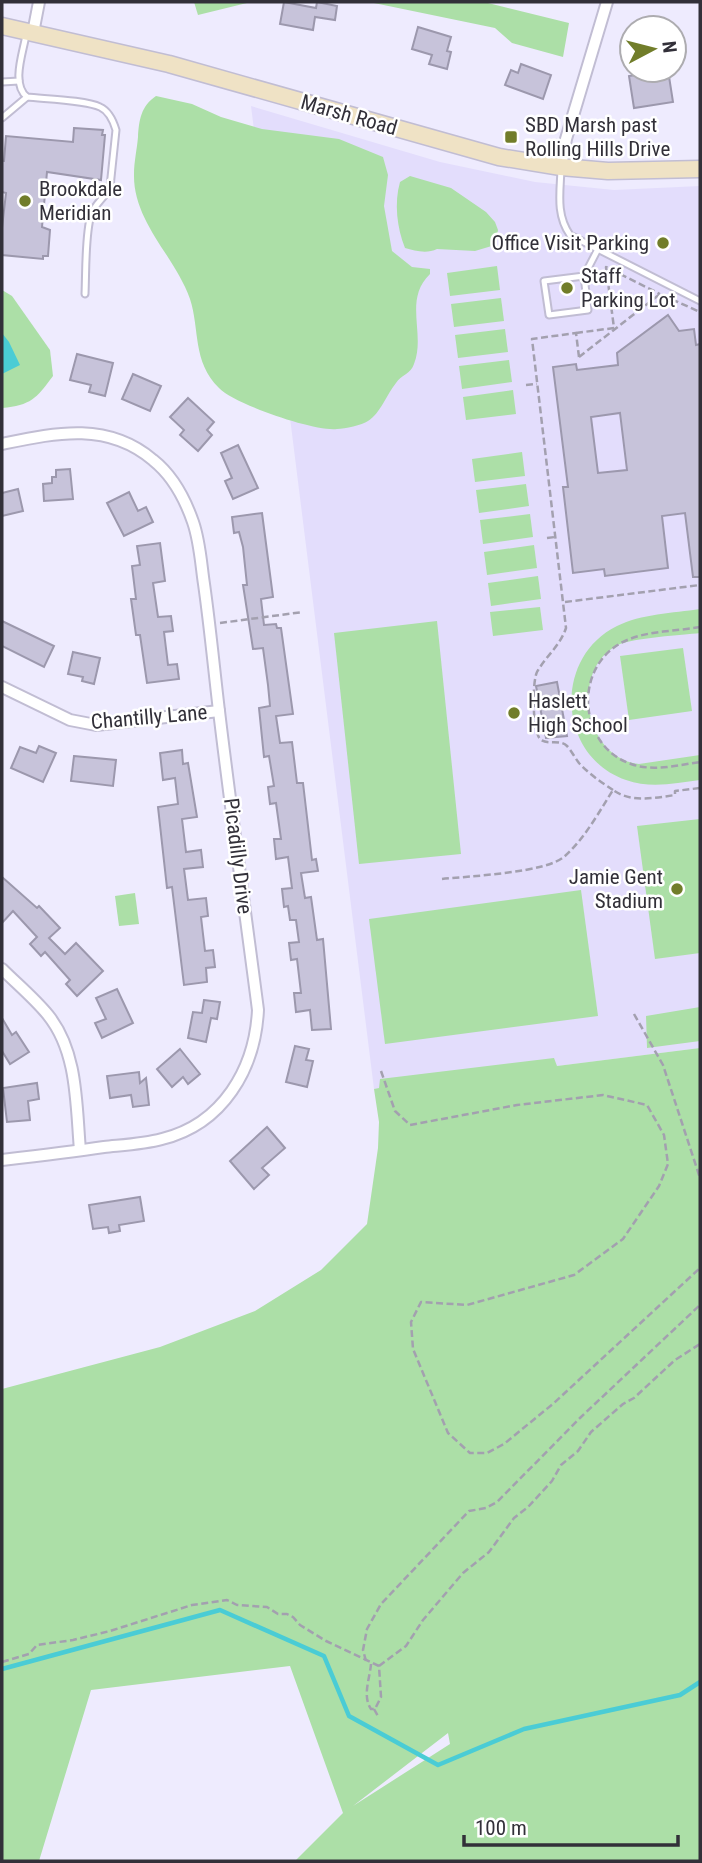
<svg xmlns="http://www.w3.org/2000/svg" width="702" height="1863" font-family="'Roboto Condensed',sans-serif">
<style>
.built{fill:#e3ddfc}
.green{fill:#acdfa7;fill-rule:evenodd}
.water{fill:#4accd5}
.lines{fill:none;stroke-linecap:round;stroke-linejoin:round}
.stream{stroke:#4accd5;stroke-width:4.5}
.building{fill:#c7c3da;stroke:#9c98ad;stroke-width:2;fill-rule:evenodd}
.lane-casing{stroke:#c1bdd3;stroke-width:9}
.street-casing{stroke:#c1bdd3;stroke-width:14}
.secondary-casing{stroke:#c1bdd3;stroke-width:19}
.path{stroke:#a3a0af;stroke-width:2.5;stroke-dasharray:7 3.5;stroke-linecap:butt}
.lane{stroke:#fff;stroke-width:5}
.street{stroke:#fff;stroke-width:10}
.secondary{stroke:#efe2c5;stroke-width:16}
.poi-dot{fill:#717d2a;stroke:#fff;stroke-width:2.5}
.labels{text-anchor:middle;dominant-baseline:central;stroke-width:5;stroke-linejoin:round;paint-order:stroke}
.street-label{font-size:21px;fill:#323039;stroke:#fff}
.poi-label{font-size:21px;fill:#323039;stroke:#fff;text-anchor:start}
</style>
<rect width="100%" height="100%" fill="#eeebfe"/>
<path class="built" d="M251 106 440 162 535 182 614 190 700 186V1048L374 1089Z"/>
<g class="green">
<path d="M194 2H251L198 15Z"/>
<path d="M369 2H484L569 23 563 57 512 43 495 28Z"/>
<path d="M156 96 192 104 221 117 262 129 339 139 383 157 388 175 384 206 392 251 412 267 430 269V274C403 300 426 334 414 364 411 374 401 375 396 383 387 394 380 414 368 421 362 425 345 429 337 429 315 432 234 404 219 388 192 361 200 330 190 299 175 256 133 222 134 174 134 162 137 149 138 137 139 120 141 106 156 96Z"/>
<path d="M410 176 451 188 486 212 495 222 498 230 495 245 475 251 437 249C427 254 415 251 405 248 397 228 394 203 400 182Z"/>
<path d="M497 266 500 290 450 296 447 273Z"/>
<path d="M2 290 12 296 50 350 53 376C36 399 31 405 2 408Z"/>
<path d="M501 298 504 321 454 327 451 304Z"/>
<path d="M505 329 508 352 458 358 455 335Z"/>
<path d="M509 360 512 382 462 389 459 366Z"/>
<path d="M513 390 516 414 466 420 463 397Z"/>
<path d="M522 452 525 476 475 482 472 459Z"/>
<path d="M526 484 529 506 479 513 476 490Z"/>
<path d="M530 514 533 537 483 544 480 520Z"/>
<path d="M534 545 537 568 487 575 484 552Z"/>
<path d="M538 576 541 599 491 606 488 583Z"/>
<path d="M540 607 543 630 493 636 490 612Z"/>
<path d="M700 609V633C682 635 635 638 620 644 569 667 583 758 639 764L700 755V780C676 783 651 789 626 780 558 757 552 658 617 626 641 614 673 613 700 609Z"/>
<path d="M437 621 461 854 359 864 334 633Z"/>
<path d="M683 648 692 711 629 720 620 656Z"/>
<path d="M700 819V953L655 959 637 826Z"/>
<path d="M581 890 598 1016 385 1044 369 919Z"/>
<path d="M135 893 139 924 119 926 115 896Z"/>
<path d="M700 1007V1041L647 1048 646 1016Z"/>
<path d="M700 1048V1861H295L343 1813 290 1666 91 1690 39 1861H2V1389L160 1347 255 1311 321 1270 367 1224 378 1148 379 1122 374 1089 379 1088 380 1079 554 1058 557 1066ZM448 1733 450 1744 353 1806Z"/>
</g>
<path class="water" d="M2 333 9 342 20 365 2 374Z"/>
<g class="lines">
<path class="stream" d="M2 1669 220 1610 324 1656 349 1716 438 1765 524 1729 680 1695 700 1682"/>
</g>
<g class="building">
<path d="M284 2 316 8 317 2 337 6 335 20 315 17 313 30 280 24Z"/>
<path d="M418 27 451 37 447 51 451 52 447 69 429 64 432 55 412 49Z"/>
<path d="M521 64 551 75 543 99 505 85 511 70 518 73Z"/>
<path d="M642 70H668L673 102 634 108 629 76 643 74Z"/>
<path d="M74 128 103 130 102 135H105L101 180 47 172 42 227 50 230 48 256H43V259L2 255V228L6 193 2 192V161H4L6 136 73 142Z"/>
<path d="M668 315 679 331 694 329 696 345 700 344V577H693L685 513 662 516 668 568 605 576 604 569 573 573 563 487H568L553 367 576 364 577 370 618 365 617 353ZM620 413 627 470 598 473 591 417Z"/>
<path d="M77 354 113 363 105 396 89 392 91 385 70 380Z"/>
<path d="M133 374 161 386 150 411 122 399Z"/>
<path d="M188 398 214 422 207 430 212 435 198 451 180 435 184 430 170 417Z"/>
<path d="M238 445 258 488 233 499 225 481 232 478 221 453Z"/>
<path d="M70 469 73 499 44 501 43 484 52 483V477H56V470Z"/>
<path d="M18 489 23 511 2 516V493Z"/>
<path d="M129 492 138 511 146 507 153 522 124 536 107 503Z"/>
<path d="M262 513 273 597 261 599 264 625 276 624 277 628H281L293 714 276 716 280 743 292 742 297 783H303L312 860 316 859 318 871 301 873 305 898 311 897 317 940 323 939 331 1029 312 1030 310 1010 296 1012 294 993H301L297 959 291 960 289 943 299 942 296 920H290L288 906 284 907 282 889 292 888 288 857 276 859 274 839H281L276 803 270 804 268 787 274 786 269 756 264 757 259 708 270 706 268 685 263 648 253 649 243 585H247L243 547 239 532 234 533 232 517Z"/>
<path d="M160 543 165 581 153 583 158 617 171 616 173 631 164 632 168 665 177 664 179 679 147 683 140 635H136L131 599H136L132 566 140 565 137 546Z"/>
<path d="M2 621 54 646 44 667 2 646Z"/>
<path d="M73 652 100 658 94 684 82 681 83 677 68 674Z"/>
<path d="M557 682 567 736 546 738 536 686Z"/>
<path d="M39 746 56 753 43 782 11 768 20 747 36 753Z"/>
<path d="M182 750 183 764 188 763 197 817 182 819 186 852 201 850 203 867 184 869 188 900 206 898 208 916 201 917 205 951 213 950 215 967 206 968 207 982 184 985 172 887 167 888 158 807 178 804 175 778 163 780 160 753Z"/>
<path d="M74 756 116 760 113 786 71 781Z"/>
<path d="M2 877 37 908 39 906 60 928 49 938 65 954 76 943 103 971 77 996 66 984 70 980 45 952 41 956 30 944 37 937 13 911 2 923Z"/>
<path d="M117 989 133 1023 102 1038 95 1023 106 1019 96 998Z"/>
<path d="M204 1000 220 1002 217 1019 211 1018 206 1042 188 1038 193 1012 202 1013Z"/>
<path d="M2 1018 12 1035 16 1032 29 1052 10 1064 2 1051Z"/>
<path d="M295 1046 309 1049 306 1060 313 1061 307 1087 286 1082Z"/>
<path d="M180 1049 200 1074 188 1084 183 1077 172 1087 157 1069Z"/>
<path d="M139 1072 140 1083 146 1078 149 1105 133 1107 131 1095 110 1098 107 1076Z"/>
<path d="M37 1083 39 1099 28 1101 30 1120 7 1122 3 1088Z"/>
<path d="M267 1127 285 1148 262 1168 269 1175 254 1189 230 1161Z"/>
<path d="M140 1197 144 1221 119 1225 120 1231 109 1233 108 1227 93 1229 89 1205Z"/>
</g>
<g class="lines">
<defs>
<g id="lane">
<path d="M26 35C23 53 11 84 27 97 45 99 86 100 100 107 109 111 113 120 116 130L110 187C105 198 95 203 91 215 85 234 86 272 85 294"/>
<path d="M2 82 19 81"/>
<path d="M2 118 27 97"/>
<path d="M561 170C560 193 556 215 570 235L700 301"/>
<path d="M584 276 588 310 549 315 544 281 584 276 598 249"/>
</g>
<g id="street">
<path d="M33 33 39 2"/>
<path d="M561 167 566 139 607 2"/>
<path d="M2 444C55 433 107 421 153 460 172 475 185 499 193 522 200 542 201 564 204 584 210 626 214 669 219 711 231 811 245 910 258 1010 255 1069 223 1124 162 1139 144 1144 123 1145 104 1147 70 1152 36 1156 2 1160"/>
<path d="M2 687 70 720 96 725 219 711"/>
<path d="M2 969C17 984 34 998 48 1015 78 1052 76 1105 80 1150"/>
</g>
<path id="secondary" d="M2 26 169 64 499 157 561 167 608 171 700 169"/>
</defs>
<use href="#lane" class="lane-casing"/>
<use href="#street" class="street-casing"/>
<use href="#secondary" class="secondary-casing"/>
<g class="path">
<path d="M576 333 614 328 606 267 660 294"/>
<path d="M579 357 576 333 532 339 566 628C560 646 546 656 537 672 532 682 532 733 541 740 549 745 560 739 567 746 571 750 575 758 579 763 589 774 601 782 613 790"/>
<path d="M579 357 660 294 700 312"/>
<path d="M526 385 537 384"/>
<path d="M547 538 555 537"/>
<path d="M565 602 700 585"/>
<path d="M220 623 303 612"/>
<path d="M700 627C673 632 640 630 616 646 573 675 581 747 631 764 653 772 678 765 700 762"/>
<path d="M442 879C469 876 547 873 565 856 585 838 599 812 613 790 631 803 654 798 675 795V791L700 788"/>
<path d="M634 1014 663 1065 700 1178"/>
<path d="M381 1071 395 1111 410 1125 517 1105 603 1095 647 1105 664 1135 668 1164 659 1186 623 1239 574 1275 467 1305 421 1302 411 1322 413 1349 448 1433 470 1453H487L504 1444 554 1403 700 1268"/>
<path d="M366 1661 363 1650 367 1629 381 1604 469 1511 486 1508 497 1502 581 1417 700 1305"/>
<path d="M2 1662 29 1654 37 1645 73 1640 110 1631 192 1605 227 1600 237 1605 267 1607 278 1614H287L293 1617 300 1625 326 1641 379 1666 381 1697 375 1709H371C362 1696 370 1678 371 1664"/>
<path d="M379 1666 406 1646 423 1620 463 1573 489 1552 514 1518 528 1507 552 1481 561 1465 578 1451 591 1432 623 1404 634 1398 675 1360 700 1344"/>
<path d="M374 1709 379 1718"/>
</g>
<use href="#lane" class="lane"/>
<use href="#street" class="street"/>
<use href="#secondary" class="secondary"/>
</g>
<g class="poi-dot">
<rect x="504" y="130" width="14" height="14" rx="3.5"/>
<circle cx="25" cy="201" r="7"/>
<circle cx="663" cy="243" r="7"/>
<circle cx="567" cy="288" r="7"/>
<circle cx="514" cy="713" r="7"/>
<circle cx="677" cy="889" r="7"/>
</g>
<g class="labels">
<g class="street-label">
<text transform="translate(349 115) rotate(16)">Marsh Road</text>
<text transform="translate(149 717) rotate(-5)">Chantilly Lane</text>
<text transform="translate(238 856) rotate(83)">Picadilly Drive</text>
</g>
<g class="poi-label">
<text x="525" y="125">SBD Marsh past<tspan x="525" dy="24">Rolling Hills Drive</tspan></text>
<text x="39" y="189">Brookdale<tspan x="39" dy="24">Meridian</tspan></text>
<text x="649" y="243" text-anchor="end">Office Visit Parking</text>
<text x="581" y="276">Staff<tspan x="581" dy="24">Parking Lot</tspan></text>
<text x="528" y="701">Haslett<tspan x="528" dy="24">High School</tspan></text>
<text x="663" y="877" text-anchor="end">Jamie Gent<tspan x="663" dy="24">Stadium</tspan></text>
</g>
</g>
<rect width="702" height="1863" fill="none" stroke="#323039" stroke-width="7"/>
<g transform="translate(653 49) rotate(83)"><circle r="33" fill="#ffffff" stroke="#adacb0" stroke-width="2"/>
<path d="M0-5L12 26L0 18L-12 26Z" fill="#717d2a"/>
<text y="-10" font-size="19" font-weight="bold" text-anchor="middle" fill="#323039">N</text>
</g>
<path d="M464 1835v10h214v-10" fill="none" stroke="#323039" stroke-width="3.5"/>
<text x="475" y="1835" font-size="21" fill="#323039" stroke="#ffffff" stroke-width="5" paint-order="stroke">100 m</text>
</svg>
